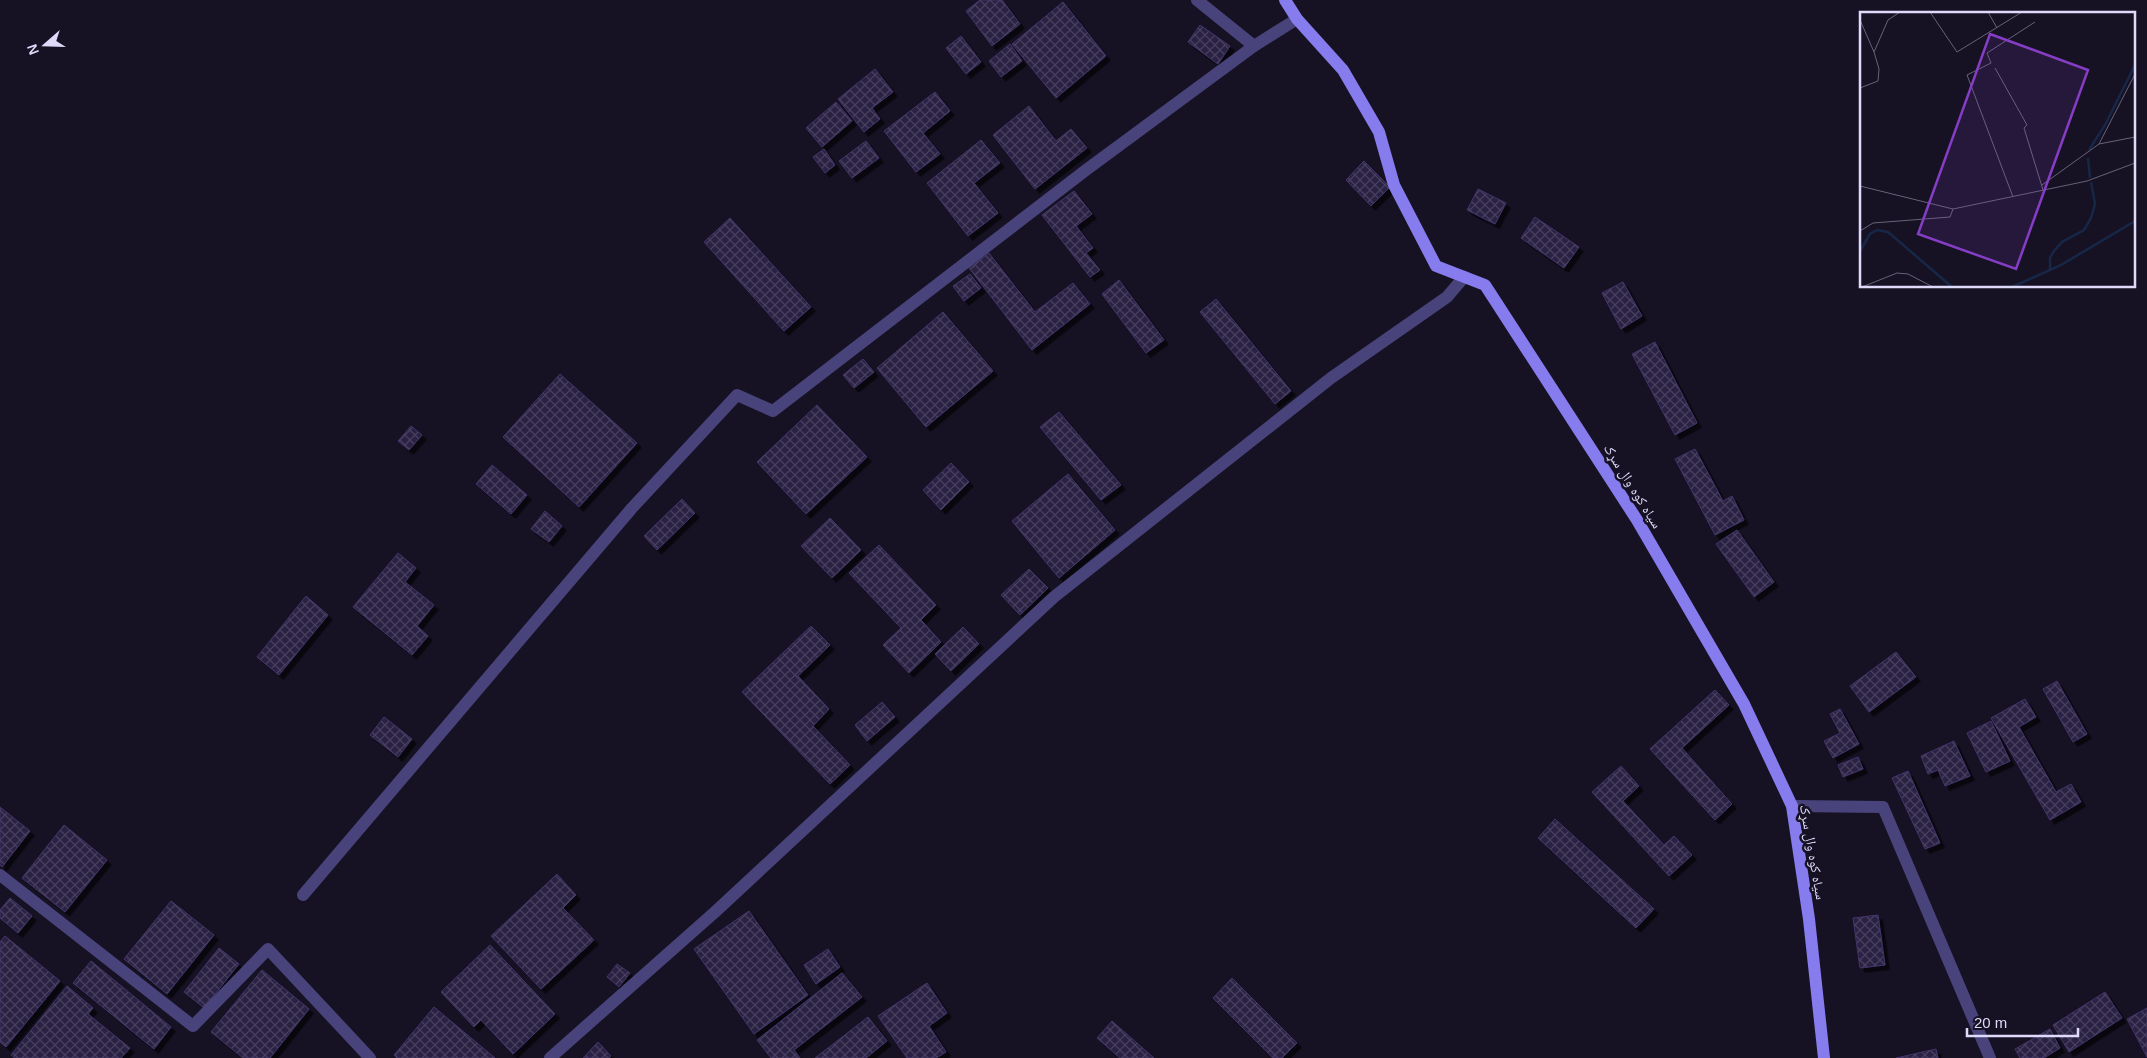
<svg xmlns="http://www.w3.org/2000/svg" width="2147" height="1058" font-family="Helvetica,'Noto Naskh Arabic',sans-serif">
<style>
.building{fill:url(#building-cross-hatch);stroke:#43356b;filter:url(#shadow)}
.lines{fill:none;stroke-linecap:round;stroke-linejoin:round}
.street{stroke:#49437c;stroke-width:12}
.secondary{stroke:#867cee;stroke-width:12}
.labels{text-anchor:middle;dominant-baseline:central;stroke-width:5;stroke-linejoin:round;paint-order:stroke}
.street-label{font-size:14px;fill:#dfd9fa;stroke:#161223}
.inset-river{fill:none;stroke:#172748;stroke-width:2.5}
.inset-road{fill:none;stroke:#666279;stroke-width:1}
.view{fill:#853dc5;fill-opacity:0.15;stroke:#853dc5;stroke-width:2.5}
.inset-edge{fill:none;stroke:#dfd9fa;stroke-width:2.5}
</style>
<defs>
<pattern id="building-cross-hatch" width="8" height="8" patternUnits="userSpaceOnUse" patternTransform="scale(1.25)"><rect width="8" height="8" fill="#292042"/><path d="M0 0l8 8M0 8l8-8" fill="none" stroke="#48405e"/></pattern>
<filter id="shadow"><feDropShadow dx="4.5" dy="4.5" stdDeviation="0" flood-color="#0009"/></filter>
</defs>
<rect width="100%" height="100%" fill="#161223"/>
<g class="building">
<path d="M980 0H1002L1020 24 992 46 966 11Z"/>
<path d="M1063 2 1106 56 1056 98 1012 44Z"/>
<path d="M1200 25 1230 46 1218 64 1188 42Z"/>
<path d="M961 36 981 62 966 74 946 48Z"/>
<path d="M1010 44 1022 61 1001 77 989 61Z"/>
<path d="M875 69 893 92 872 108 880 119 864 132 838 99Z"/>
<path d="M935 92 950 111 923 133 940 154 916 172 884 131Z"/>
<path d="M836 102 852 121 822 147 806 128Z"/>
<path d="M1029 106 1056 141 1071 129 1087 148 1035 189 993 135Z"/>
<path d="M981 140 1000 163 974 183 998 213 968 236 927 183Z"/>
<path d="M866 141 879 158 852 178 839 161Z"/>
<path d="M824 149 835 165 825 173 813 157Z"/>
<path d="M1364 161 1390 187 1371 206 1346 180Z"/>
<path d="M1478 189 1506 203 1495 224 1467 210Z"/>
<path d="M1074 191 1092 214 1076 226 1093 248 1086 253 1100 270 1090 277 1042 215Z"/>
<path d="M1535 217 1579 247 1564 268 1521 238Z"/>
<path d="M730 218 811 307 784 331 704 242Z"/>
<path d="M989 253 1035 312 1073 283 1090 304 1032 350 969 268Z"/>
<path d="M970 274 981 288 964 301 953 286Z"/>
<path d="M1119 280 1164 340 1146 353 1102 294Z"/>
<path d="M1623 282 1642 316 1621 329 1602 293Z"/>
<path d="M1216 299 1291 391 1275 404 1200 312Z"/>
<path d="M943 312 993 371 926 427 877 368Z"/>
<path d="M1655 342 1697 423 1675 435 1632 354Z"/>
<path d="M863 359 874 372 854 388 843 375Z"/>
<path d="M560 374 637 443 579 507 503 437Z"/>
<path d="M817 405 867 457 806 514 757 462Z"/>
<path d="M1059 412 1121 485 1101 500 1040 427Z"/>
<path d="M411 426 422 435 409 450 398 441Z"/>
<path d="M1695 449 1723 501 1732 496 1744 520 1715 535 1675 459Z"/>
<path d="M951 463 969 482 941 510 923 490Z"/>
<path d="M492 465 527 495 511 514 476 484Z"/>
<path d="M1068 474 1115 530 1059 578 1012 521Z"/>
<path d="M682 499 695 513 657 550 644 536Z"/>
<path d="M545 511 562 526 549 542 531 529Z"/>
<path d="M830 518 861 550 832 578 801 546Z"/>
<path d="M1737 530 1774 582 1754 597 1716 544Z"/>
<path d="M879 545 936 605 921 620 941 642 909 673 883 645 901 628 849 573Z"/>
<path d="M398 553 416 568 405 582 434 605 417 626 428 636 412 655 353 607Z"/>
<path d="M1029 569 1048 588 1020 615 1001 595Z"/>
<path d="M306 596 328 615 279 675 257 657Z"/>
<path d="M811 626 830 645 798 676 829 709 813 726 850 765 830 784 742 692Z"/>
<path d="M963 627 979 644 951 671 935 654Z"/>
<path d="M1896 652 1916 677 1869 712 1850 686Z"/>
<path d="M2057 681 2087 734 2073 742 2043 689Z"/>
<path d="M1715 690 1729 705 1682 748 1732 804 1715 820 1650 749Z"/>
<path d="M2025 699 2036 717 2019 727 2056 792 2071 784 2081 802 2050 820 1991 718Z"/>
<path d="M882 702 895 717 867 741 855 725Z"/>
<path d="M1840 709 1859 744 1833 758 1824 741 1840 733 1830 714Z"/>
<path d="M384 717 412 739 398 757 370 735Z"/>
<path d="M1991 721 2010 761 1986 772 1967 733Z"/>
<path d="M1954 741 1970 776 1945 786 1938 770 1928 774 1921 756Z"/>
<path d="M1858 757 1863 769 1843 777 1838 765Z"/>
<path d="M1621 766 1639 786 1623 801 1664 845 1674 836 1692 855 1669 876 1592 792Z"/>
<path d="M1908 771 1940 843 1925 849 1892 778Z"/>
<path d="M0 807 30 831 2 867 0 865Z"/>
<path d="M1555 819 1654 909 1636 928 1538 838Z"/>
<path d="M64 825 107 860 65 912 22 878Z"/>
<path d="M557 874 576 895 563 908 594 940 541 989 491 936Z"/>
<path d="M10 898 32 916 18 933 0 918V910Z"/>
<path d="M171 901 214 935 167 994 124 959Z"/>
<path d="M749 911 808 995 754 1034 694 949Z"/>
<path d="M1878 915 1885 965 1860 968 1853 918Z"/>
<path d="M5 936 60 981 6 1047 0 1042V942Z"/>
<path d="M490 945 555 1014 513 1054 481 1020 474 1027 441 992Z"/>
<path d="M219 948 239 964 204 1008 184 992Z"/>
<path d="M828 949 840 967 816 984 804 965Z"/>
<path d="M91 961 171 1027 154 1049 73 983Z"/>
<path d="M617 964 630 973 619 987 607 977Z"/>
<path d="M262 970 309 1009 270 1058H243L211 1032Z"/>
<path d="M842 973 862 997 794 1050 800 1058H771L757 1040Z"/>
<path d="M1232 978 1297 1043 1282 1058H1273L1213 998Z"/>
<path d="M927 983 947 1013 929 1026 946 1052 936 1058H907L878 1016Z"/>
<path d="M67 986 93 1008 88 1014 130 1048 121 1058H15L11 1055Z"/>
<path d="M2105 992 2122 1018 2069 1052 2053 1025Z"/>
<path d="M434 1007 495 1058H397L394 1055Z"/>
<path d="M2147 1008V1057L2127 1019Z"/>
<path d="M868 1017 887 1041 866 1058H815Z"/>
<path d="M1112 1021 1154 1058H1120L1097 1038Z"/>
<path d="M2050 1029 2060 1048 2044 1058H2020L2015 1049Z"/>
<path d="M598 1042 611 1056 609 1058H583Z"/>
<path d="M1936 1049 1938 1058H1896Z"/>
</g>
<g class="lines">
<g class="street">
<path d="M1197 0 1254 46"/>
<path d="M1792 806 1883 807 1990 1058"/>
<path d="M0 875 193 1026 268 949 370 1058"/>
<path d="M303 895 632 508 737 395 773 411 1086 170 1254 46 1297 19"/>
<path d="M550 1058 715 912 1054 597 1331 378 1447 297 1464 277"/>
</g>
<path class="secondary" d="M1285 0 1297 19 1343 70 1379 132 1394 185 1436 266 1485 285 1637 520 1744 704 1792 806 1809 919 1824 1058"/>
</g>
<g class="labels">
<g class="street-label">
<text transform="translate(1633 486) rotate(58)">سیاه کوه وال سړک</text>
<text transform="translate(1813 852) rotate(80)">سیاه کوه وال سړک</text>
</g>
</g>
<g transform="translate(1860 12)">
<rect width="275" height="275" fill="#161223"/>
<path class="inset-river" d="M229 138 245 113 275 53M228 146 230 166M0 239 10 222 17 218 28 220 92 275M190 259V246L194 239 202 230 224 218 231 206 235 192 231 170M152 275 201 253 275 209"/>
<path class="inset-road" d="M70 0 97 40 162 0M128 0 137 16M0 8 14 40M135 56 167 113 164 116 183 178M0 76 18 69 19 57 14 40 28 8 40 0M239 132 275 62M182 173 239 132 275 125M0 174 93 197 227 169 275 151M153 185 107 63 131 51 127 41 175 10M0 219 13 211 90 205 93 197M2 275 37 261 48 262 73 275"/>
<path class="view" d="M130 22 228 58 156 257 58 222Z"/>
<rect width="275" height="275" class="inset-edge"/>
</g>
<g transform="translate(45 45) rotate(250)" stroke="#161223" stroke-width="4" paint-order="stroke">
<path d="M0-4L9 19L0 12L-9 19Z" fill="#dfd9fa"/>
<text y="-8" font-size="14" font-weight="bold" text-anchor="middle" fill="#dfd9fa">N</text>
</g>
<path d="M1967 1028v8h111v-8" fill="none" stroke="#dfd9fa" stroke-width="2.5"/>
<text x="1974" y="1028" font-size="15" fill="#dfd9fa" stroke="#161223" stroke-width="4" paint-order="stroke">20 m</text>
</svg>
